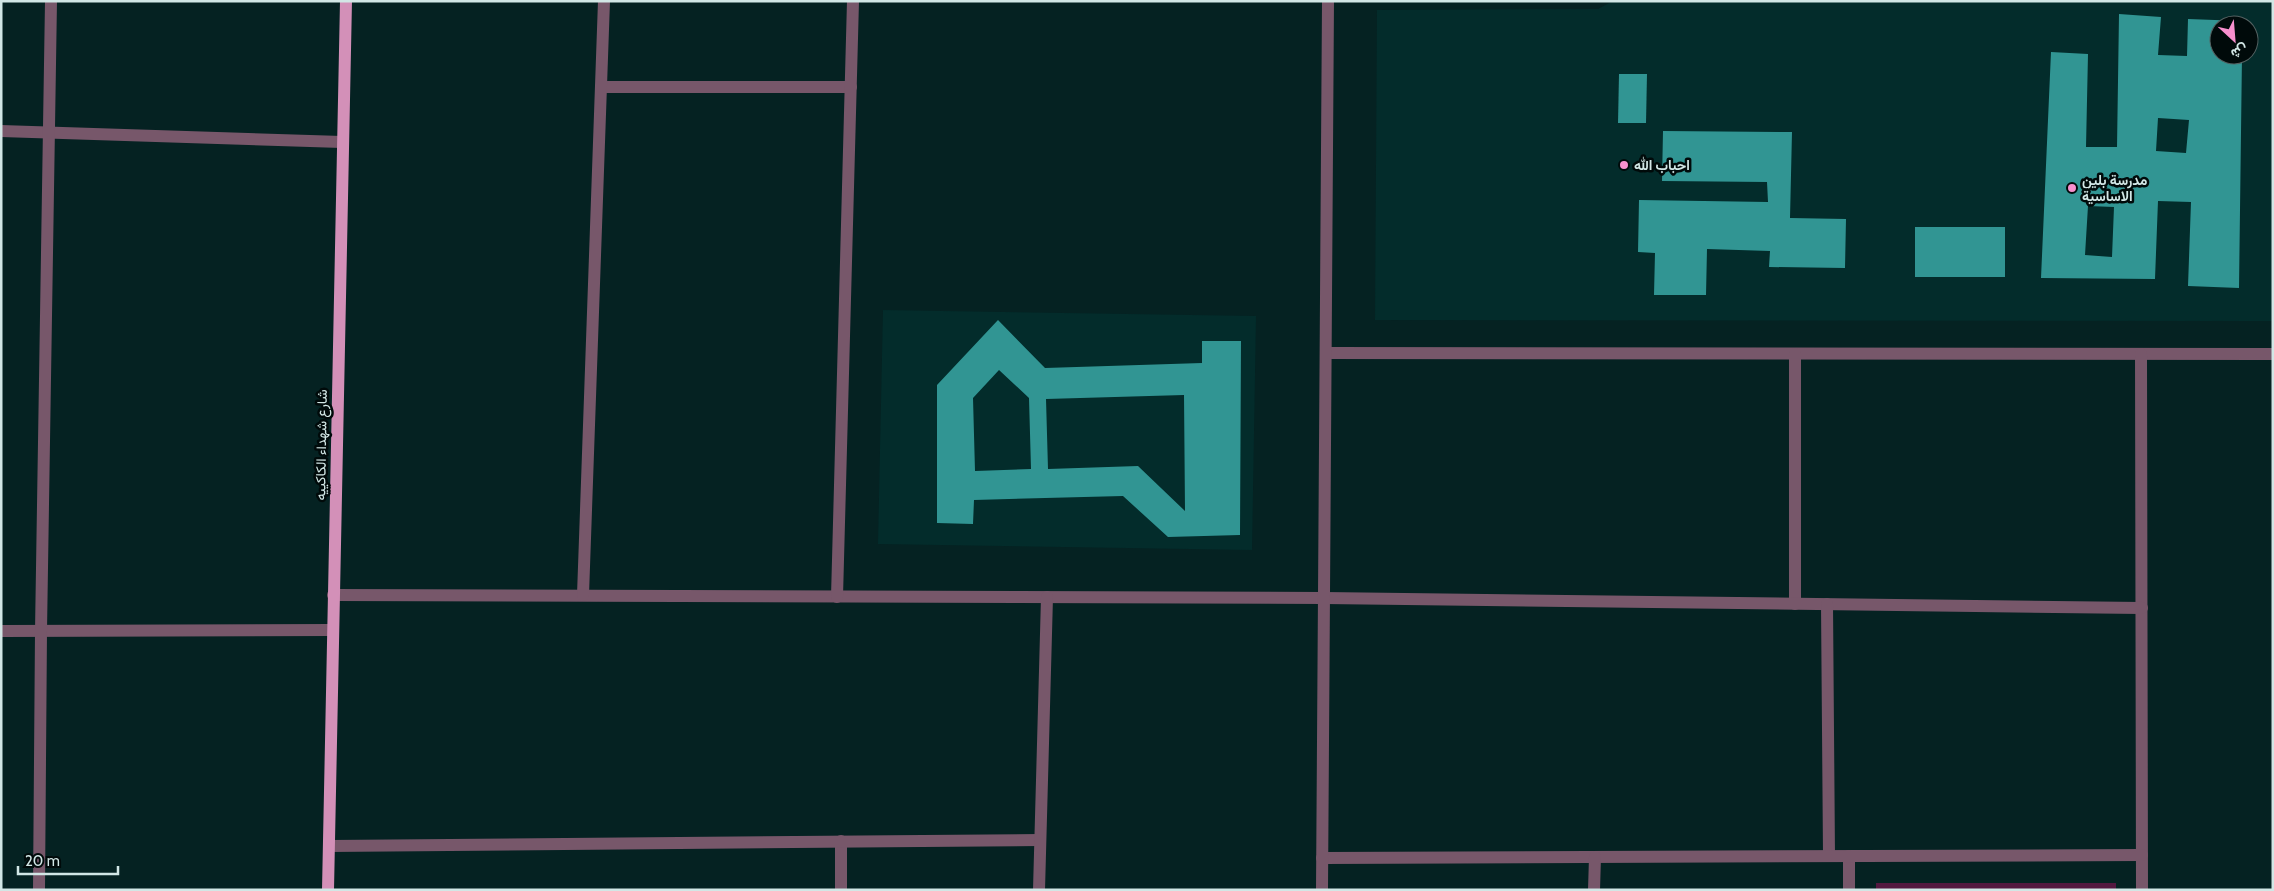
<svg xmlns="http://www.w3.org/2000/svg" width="2274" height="891" font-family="Cabin,Vazirmatn,sans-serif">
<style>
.built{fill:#032c2b;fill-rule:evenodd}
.green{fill:#541840}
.building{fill:#319593;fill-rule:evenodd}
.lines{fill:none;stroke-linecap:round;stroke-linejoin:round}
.minor{stroke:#77576a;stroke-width:12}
.major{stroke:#d390b8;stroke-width:12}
.poi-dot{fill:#f790ce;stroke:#000a0a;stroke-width:2}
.labels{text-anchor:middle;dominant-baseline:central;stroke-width:5;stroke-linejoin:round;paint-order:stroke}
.poi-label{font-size:14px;font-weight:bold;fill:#d2e7e6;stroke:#000a0a;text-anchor:start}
.street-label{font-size:14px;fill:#d2e7e6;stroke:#000a0a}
</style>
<rect width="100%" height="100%" fill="#052222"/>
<g class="built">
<path d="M1613 1H2273V321L1375 320 1377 10 1598 9ZM2219 25H2249V55H2219Z"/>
<path d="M883 310 1256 316 1252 550 878 544Z"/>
</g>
<rect class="green" x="1876" y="883" width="240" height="7"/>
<g class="building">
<path d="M2119 14 2161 17 2158 55 2187 56 2188 19 2242 21V25H2219V55H2242L2239 288 2188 286 2191 202 2158 201 2155 279 2041 278 2051 52 2088 54 2086 147H2117ZM2158 118 2189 120 2186 153 2156 151ZM2088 206 2114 207 2112 257 2085 255Z"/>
<path d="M1619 74H1647L1646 123H1618Z"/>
<path d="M1663 131 1792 132 1790 218 1846 219 1845 268 1769 267 1770 251 1707 249 1706 295H1654L1655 253 1638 252 1639 200 1768 202 1767 182 1662 181Z"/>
<rect x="1915" y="227" width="90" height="50"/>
<path d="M998 320 1045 368 1202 363V341H1241L1240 535 1168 537 1123 496 974 500 973 524 937 523V385ZM999 370 1029 398 1031 469 975 471 973 398ZM1184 395 1185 511 1138 466 1048 469 1046 399Z"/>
</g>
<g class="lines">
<g class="minor">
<path d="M601 87H851"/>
<path d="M1 131 342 142"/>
<path d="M1326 353 2273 354"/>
<path d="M1795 354V604"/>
<path d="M2141 354 2142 890"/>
<path d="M333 595 1324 598 2142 608"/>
<path d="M583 595 604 1"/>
<path d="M837 597 853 1"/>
<path d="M1827 604 1829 856"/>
<path d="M1 631 332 630"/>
<path d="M841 841V890"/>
<path d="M329 846 1040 840"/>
<path d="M1849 856V890"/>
<path d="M1322 858 2142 855"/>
<path d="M39 890 41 631 51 1"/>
<path d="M1039 890 1047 597"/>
<path d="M1322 890 1328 1"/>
<path d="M1594 890 1595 857"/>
</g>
<path class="major" d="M328 890 346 1"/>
</g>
<g class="poi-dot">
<circle cx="1624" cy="165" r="5"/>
<circle cx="2072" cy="188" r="5"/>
</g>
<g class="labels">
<g class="poi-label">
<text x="1634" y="165">احباب الله</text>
<text x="2082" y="180">مدرسة بلين<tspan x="2082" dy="16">الاساسية</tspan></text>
</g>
<g class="street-label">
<text transform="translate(321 445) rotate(-89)">شارع شهداء الكاكييه</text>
</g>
</g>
<rect width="2274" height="891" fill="none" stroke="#d2e7e6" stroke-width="5"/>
<g transform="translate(2234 40) rotate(154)"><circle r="24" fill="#000a0a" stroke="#546262"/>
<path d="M0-4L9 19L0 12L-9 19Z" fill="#f790ce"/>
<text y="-8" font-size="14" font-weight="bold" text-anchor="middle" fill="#d2e7e6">ش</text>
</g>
<path d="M18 866v8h100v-8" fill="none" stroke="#d2e7e6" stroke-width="2.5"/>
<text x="25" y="866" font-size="15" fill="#d2e7e6" stroke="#000a0a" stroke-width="4" paint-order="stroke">20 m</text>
</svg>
